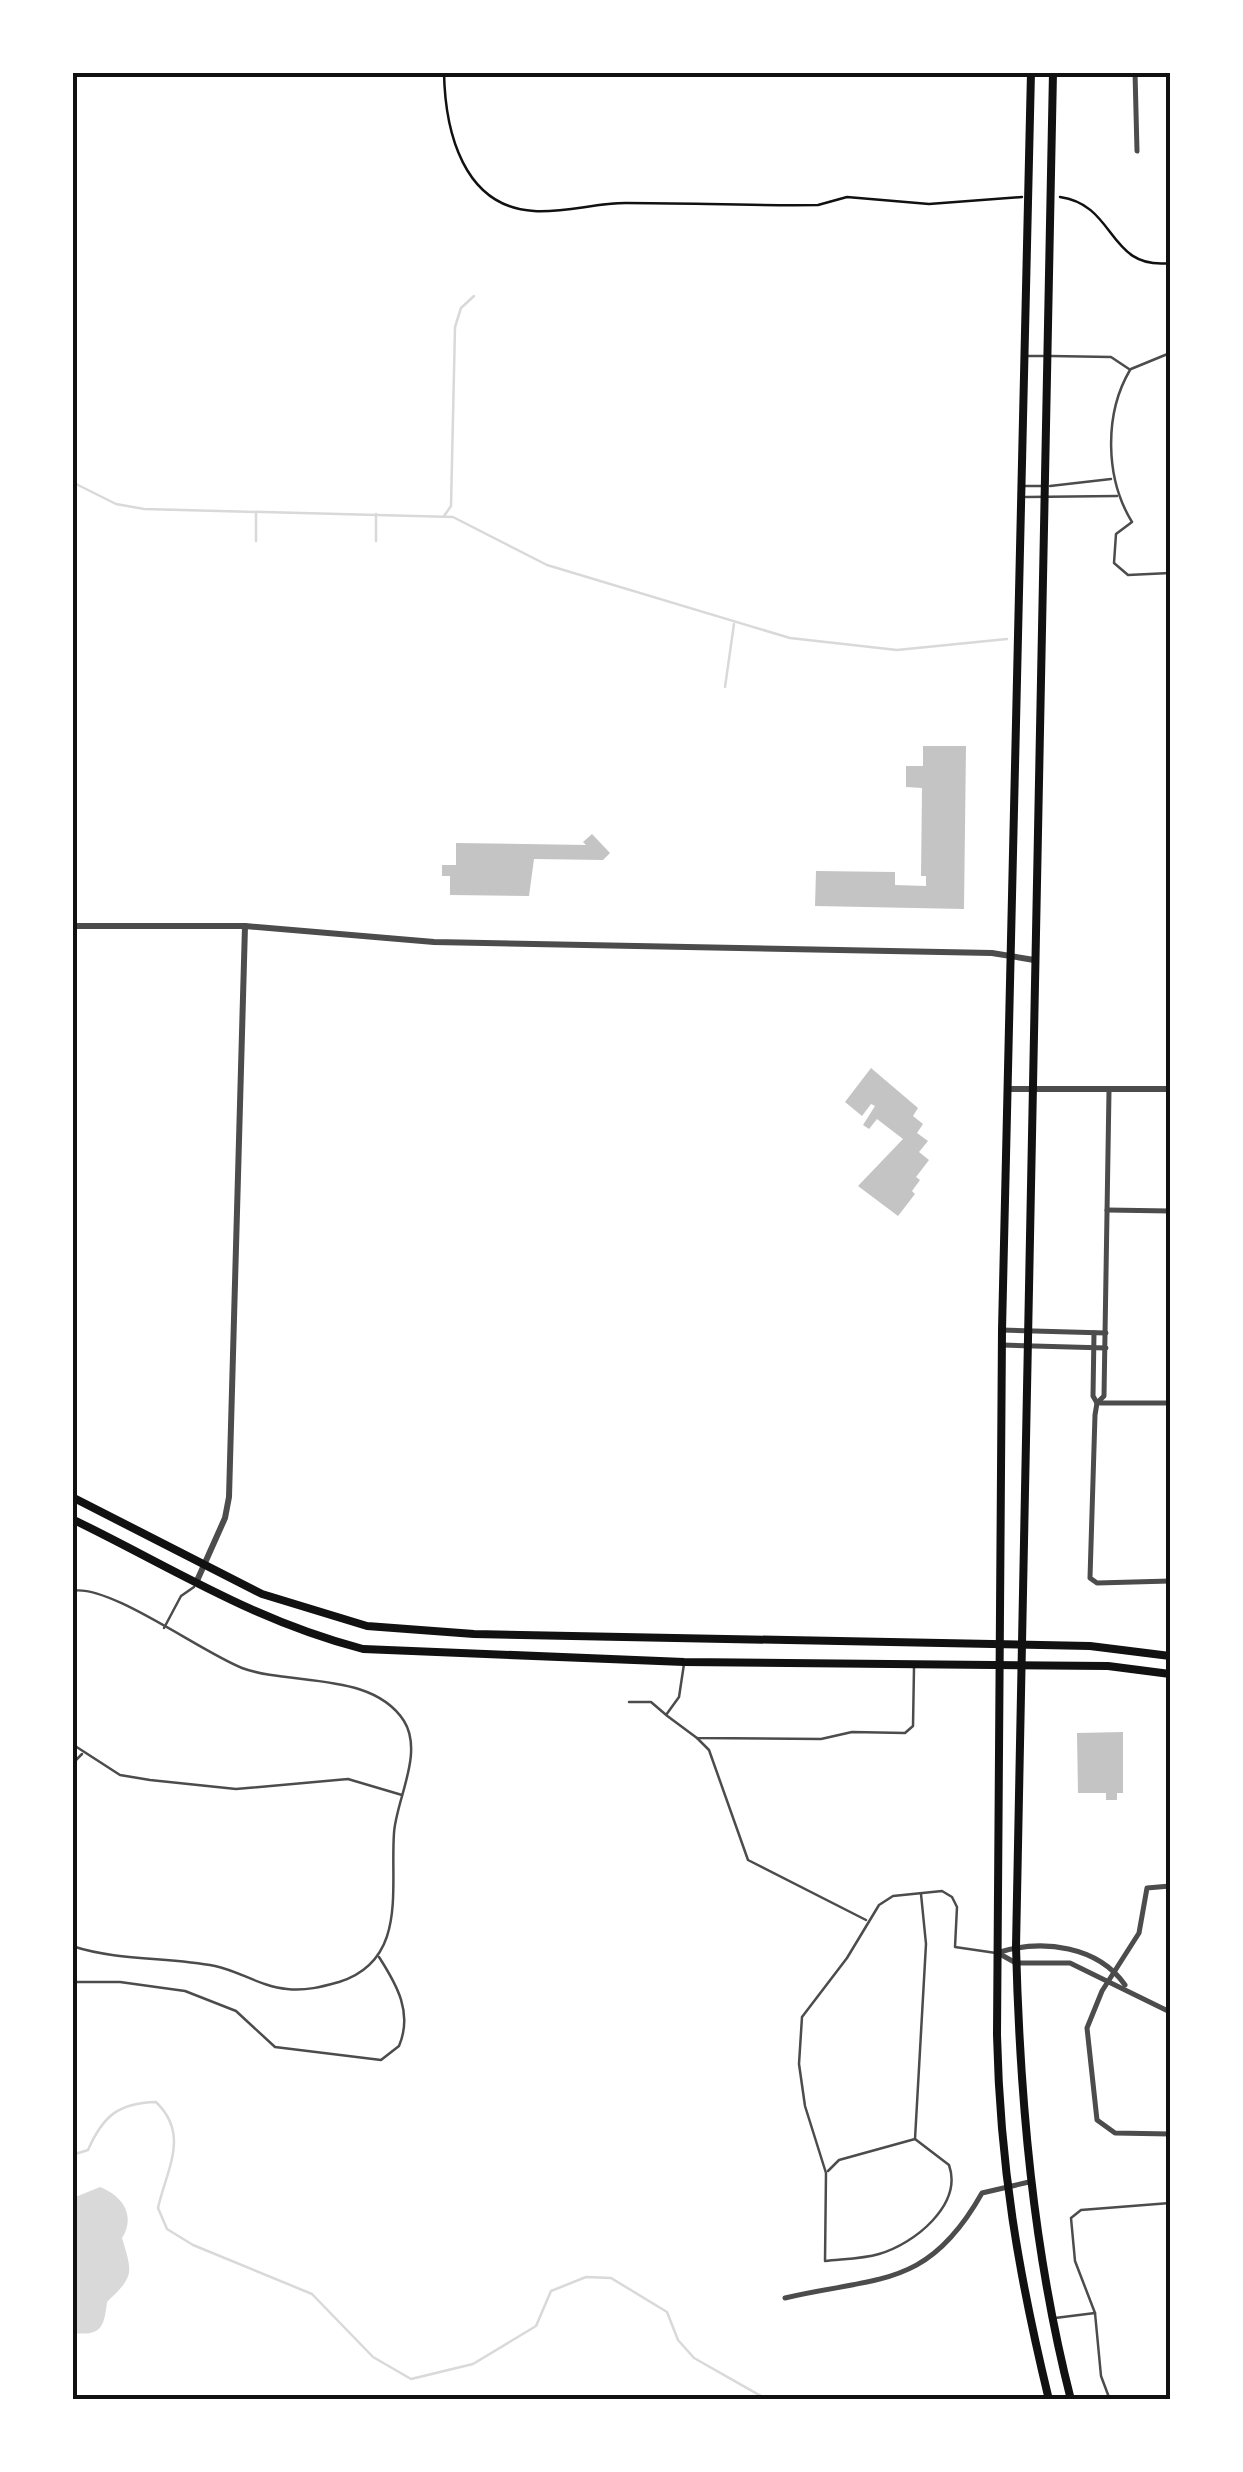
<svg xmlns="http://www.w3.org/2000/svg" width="1243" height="2472" font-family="Lato,sans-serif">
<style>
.water{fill:#d9d9d9}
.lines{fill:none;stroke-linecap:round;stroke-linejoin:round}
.stream{stroke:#d9d9d9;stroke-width:2.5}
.building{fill:#c4c4c4}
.path{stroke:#111;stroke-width:2.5}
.service{stroke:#4c4c4c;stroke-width:2.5}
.minor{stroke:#4c4c4c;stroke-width:5}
.tertiary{stroke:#4c4c4c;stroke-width:6}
.secondary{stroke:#111;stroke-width:8}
.neatline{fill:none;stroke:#111;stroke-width:4}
</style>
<rect width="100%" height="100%" fill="#fff"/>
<path class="water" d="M100 2187C123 2196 136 2216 122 2238 133 2274 134 2276 107 2302 104 2328 101 2336 73 2333V2198Z"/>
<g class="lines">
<g class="stream">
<path d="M72 482 116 504 144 509 453 517 547 565 790 638 897 650 1007 639"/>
<path d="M256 513V541"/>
<path d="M444 516 451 506 455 327 461 308 474 296"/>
<path d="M376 541V514"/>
<path d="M725 687 734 624"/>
<path d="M72 2155 88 2150C103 2116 118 2103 156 2102 190 2135 167 2168 158 2208L167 2229 193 2245 312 2294 373 2357 411 2379 473 2364 536 2326 551 2291 586 2277 611 2278 667 2312 678 2340 694 2358 768 2400"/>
</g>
</g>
<g class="building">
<path d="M923 746H966L964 909 815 906 816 871 895 872V885L926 886V876H921L922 788 906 787V766H923Z"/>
<path d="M592 834 610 853 603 860 534 859 529 896 450 895V876H442V865H456V843L586 845 583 842Z"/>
<path d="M871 1068 918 1108 913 1116 923 1124 917 1133 928 1141 919 1152 929 1160 916 1177 920 1180 912 1191 915 1194 898 1216 858 1186 903 1139 877 1119 869 1129 863 1125 875 1106 871 1104 862 1116 845 1102Z"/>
<path d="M1123 1732V1793H1117V1800H1106V1793H1078L1077 1733Z"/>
</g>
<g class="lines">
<g class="path">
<path d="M444 72C445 131 463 207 534 211 565 213 595 203 626 203 690 203 754 206 818 205L847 197 929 204 1022 197"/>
<path d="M1060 197C1117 205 1107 270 1170 263"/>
</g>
<g class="service">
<path d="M1026 356H1043"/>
<path d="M1051 356 1111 357 1129 369"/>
<path d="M1131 369 1170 353"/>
<path d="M1130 370C1104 414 1105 478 1132 522L1116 534 1114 563 1128 575 1170 573"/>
<path d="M1025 486H1042"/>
<path d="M1050 486 1111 479"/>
<path d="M1026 497 1117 496"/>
<path d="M72 1591C108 1583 201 1652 242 1668 291 1686 372 1671 404 1721 424 1753 396 1800 394 1833 390 1889 408 1960 339 1982 321 1987 306 1991 287 1989 262 1987 239 1971 215 1966 168 1957 118 1961 72 1946"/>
<path d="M164 1628 181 1596 194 1587"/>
<path d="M684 1664 679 1697 666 1715 697 1738 821 1739 852 1732 905 1733 913 1726 914 1668"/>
<path d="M629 1702H651L665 1714"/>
<path d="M697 1738 709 1750 748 1860 866 1920"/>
<path d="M72 1744 120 1775 150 1780 236 1789 348 1779 402 1795"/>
<path d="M72 1764 82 1754"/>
<path d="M72 1982H120L185 1991 236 2011 275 2047 381 2060 399 2046C413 2013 397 1985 379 1957"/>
<path d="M915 2139 949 2165C963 2205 914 2244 879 2254 862 2259 842 2259 825 2261L826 2173 805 2106 799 2064 802 2017 847 1958 879 1905 893 1896 942 1891 952 1897 957 1907 955 1947 996 1953"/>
<path d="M828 2171 839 2160 915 2139 926 1944 921 1894"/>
<path d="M1095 2313 1075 2261 1071 2218 1081 2210 1170 2203"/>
<path d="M1055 2318 1095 2313 1101 2376 1110 2400"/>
</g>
<g class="minor">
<path d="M1135 72 1137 151"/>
<path d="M1109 1091 1104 1396 1097 1403 1095 1415 1090 1578 1097 1583 1170 1581"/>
<path d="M1107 1210 1170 1211"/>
<path d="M1002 1330 1106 1333"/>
<path d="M1094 1333 1093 1396 1097 1403"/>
<path d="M1002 1345 1106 1348"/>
<path d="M1100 1403H1170"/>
<path d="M1170 1886 1147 1888 1139 1933 1102 1991 1087 2028 1097 2120 1115 2133 1170 2134"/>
<path d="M1000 1952C1043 1939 1098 1946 1125 1985"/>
<path d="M998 1953 1016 1963H1070L1170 2012"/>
<path d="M785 2298C879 2276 928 2289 982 2193L1029 2182"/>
</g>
<g class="tertiary">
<path d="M72 926H245L434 942 992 953 1034 960"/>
<path d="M1010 1089H1170"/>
<path d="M196 1583 225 1518 229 1497 245 926"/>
</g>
<g class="secondary">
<path d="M1031 72 1002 1330 997 2035C1000 2166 1018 2272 1049 2400"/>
<path d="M1053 72 1016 1947C1020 2100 1033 2251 1071 2400"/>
<path d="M72 1497 262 1594 367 1626 474 1634 1090 1646 1170 1656"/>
<path d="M72 1519C173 1568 252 1620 363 1649L684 1662 1108 1666 1170 1674"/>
</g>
</g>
<rect width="1243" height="2472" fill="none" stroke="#ffffff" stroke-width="150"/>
<rect x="75" y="75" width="1093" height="2322" class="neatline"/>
</svg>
